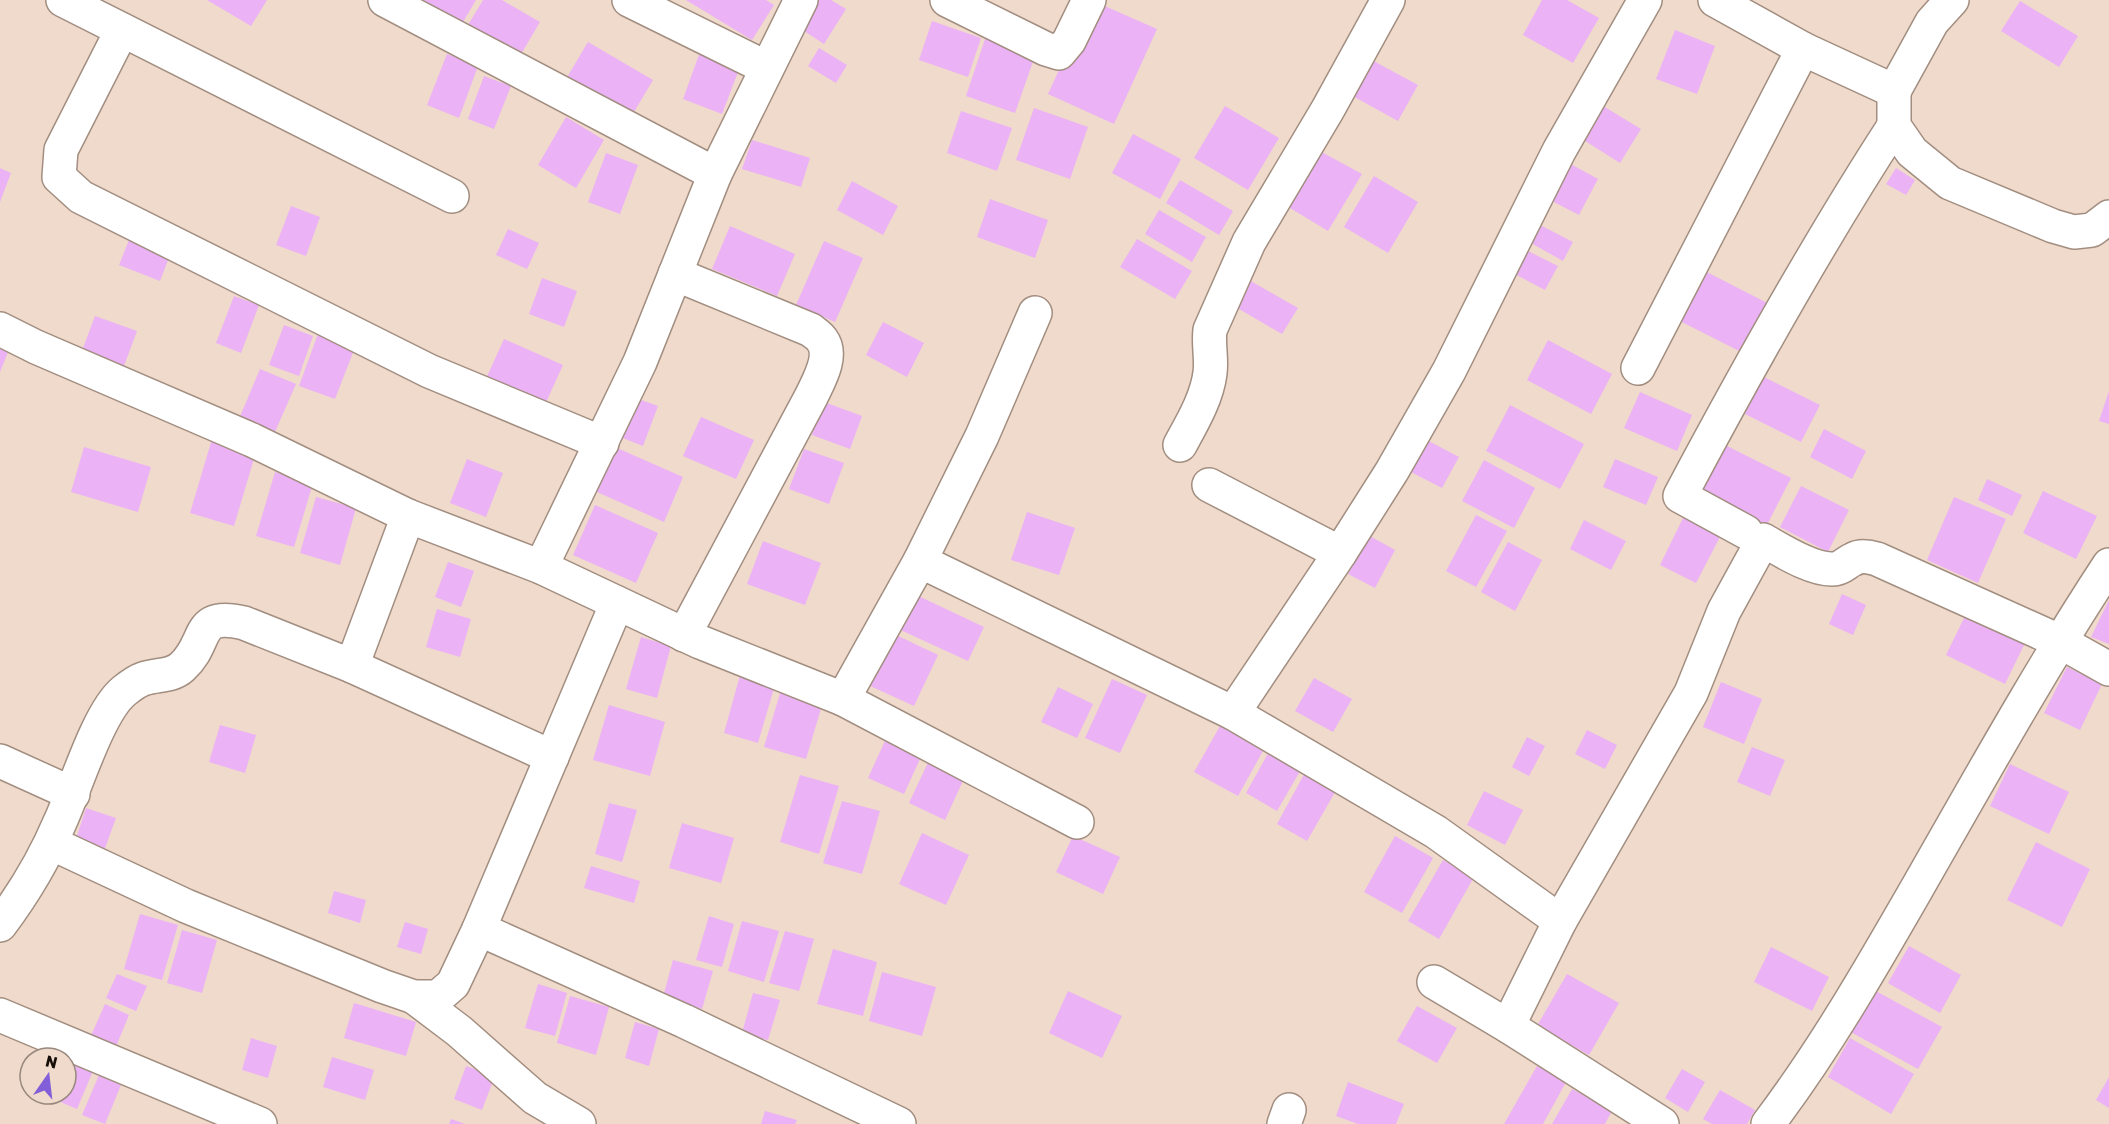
<svg xmlns="http://www.w3.org/2000/svg" width="2109" height="1124" font-family="Rubik,sans-serif">
<style>
.building{fill:#ebb2f6}
.lines{fill:none;stroke-linecap:round;stroke-linejoin:round}
.street-casing{stroke:#a28e80;stroke-width:36}
.street{stroke:#fff;stroke-width:33}
</style>
<rect width="100%" height="100%" fill="#f0dacb"/>
<g class="building">
<path d="M207 0H267L251 26Z"/>
<path d="M417 0H476L457 32Z"/>
<path d="M483 0H502L540 22 514 66 462 35Z"/>
<path d="M686 0H766L774 5 752 40Z"/>
<path d="M815 0H831L846 9 824 44 798 27Z"/>
<path d="M1091 0 1157 29 1114 124 1048 94Z"/>
<path d="M1542 0H1567L1599 18 1573 63 1523 35Z"/>
<path d="M2020 1 2078 36 2059 67 2001 31Z"/>
<path d="M932 21 981 38 968 77 919 60Z"/>
<path d="M1675 30 1715 46 1697 94 1656 79Z"/>
<path d="M987 33 1037 50 1015 113 966 96Z"/>
<path d="M588 42 653 80 631 117 566 79Z"/>
<path d="M819 48 847 65 836 83 808 66Z"/>
<path d="M700 52 740 67 722 114 683 99Z"/>
<path d="M447 54 478 66 459 118 427 105Z"/>
<path d="M1368 58 1418 85 1398 121 1349 94Z"/>
<path d="M484 76 511 86 494 129 468 119Z"/>
<path d="M1225 106 1279 138 1248 190 1194 158Z"/>
<path d="M1603 106 1641 129 1620 163 1582 139Z"/>
<path d="M1034 108 1088 127 1070 179 1016 160Z"/>
<path d="M961 111 1012 128 997 171 947 153Z"/>
<path d="M566 117 604 140 576 188 538 165Z"/>
<path d="M1133 134 1181 159 1160 199 1112 173Z"/>
<path d="M752 140 810 158 801 187 742 169Z"/>
<path d="M1316 149 1362 174 1328 231 1285 205Z"/>
<path d="M606 153 638 165 620 214 588 202Z"/>
<path d="M1567 162 1598 179 1579 215 1548 199Z"/>
<path d="M0 168 11 173 0 202Z"/>
<path d="M1896 168 1915 180 1906 195 1886 184Z"/>
<path d="M1374 176 1418 202 1388 253 1344 227Z"/>
<path d="M1180 180 1233 211 1219 235 1166 203Z"/>
<path d="M852 181 898 206 883 235 837 210Z"/>
<path d="M990 199 1048 220 1035 258 977 237Z"/>
<path d="M291 206 320 217 306 256 276 245Z"/>
<path d="M1159 210 1206 237 1192 262 1145 234Z"/>
<path d="M1540 225 1573 242 1563 261 1531 243Z"/>
<path d="M730 226 795 254 777 296 712 269Z"/>
<path d="M508 229 539 243 527 269 496 255Z"/>
<path d="M1137 239 1192 271 1175 299 1120 267Z"/>
<path d="M129 240 170 255 160 281 119 265Z"/>
<path d="M824 241 863 258 835 322 796 305Z"/>
<path d="M1524 249 1558 266 1545 290 1511 272Z"/>
<path d="M1695 266 1775 307 1749 356 1670 316Z"/>
<path d="M1242 276 1298 308 1282 334 1227 302Z"/>
<path d="M542 278 577 291 564 327 529 314Z"/>
<path d="M234 296 259 305 241 353 216 343Z"/>
<path d="M95 316 137 331 121 374 79 359Z"/>
<path d="M883 322 924 343 907 377 866 355Z"/>
<path d="M284 325 313 336 299 376 269 365Z"/>
<path d="M319 331 356 345 335 399 299 386Z"/>
<path d="M504 339 563 365 543 409 484 383Z"/>
<path d="M1548 340 1612 374 1591 414 1527 380Z"/>
<path d="M0 344 10 347 0 372Z"/>
<path d="M260 369 296 384 271 441 236 426Z"/>
<path d="M1764 377 1820 405 1801 442 1745 414Z"/>
<path d="M2109 391V424L2099 421Z"/>
<path d="M1640 392 1692 415 1677 451 1624 428Z"/>
<path d="M630 396 658 406 643 446 615 435Z"/>
<path d="M824 402 862 416 850 449 812 435Z"/>
<path d="M1510 405 1584 444 1560 489 1486 451Z"/>
<path d="M701 417 754 440 736 479 683 456Z"/>
<path d="M1824 429 1866 451 1852 479 1810 457Z"/>
<path d="M212 439 256 452 234 526 190 513Z"/>
<path d="M1425 439 1459 457 1442 488 1409 471Z"/>
<path d="M1723 444 1791 478 1767 525 1699 491Z"/>
<path d="M84 447 151 467 138 512 71 492Z"/>
<path d="M617 448 683 477 664 522 597 492Z"/>
<path d="M804 449 844 463 829 504 789 489Z"/>
<path d="M467 459 503 473 486 517 450 503Z"/>
<path d="M1615 459 1658 477 1646 505 1603 487Z"/>
<path d="M1484 460 1535 488 1514 528 1462 501Z"/>
<path d="M275 472 313 483 294 547 256 536Z"/>
<path d="M1987 479 2022 495 2012 516 1978 500Z"/>
<path d="M1801 486 1849 510 1828 552 1780 527Z"/>
<path d="M2043 491 2097 516 2076 559 2023 533Z"/>
<path d="M316 497 356 508 340 565 300 553Z"/>
<path d="M1954 497 2006 519 1978 583 1927 560Z"/>
<path d="M595 505 658 533 636 583 573 555Z"/>
<path d="M1027 512 1075 528 1059 575 1011 560Z"/>
<path d="M1685 514 1722 533 1696 583 1660 565Z"/>
<path d="M1476 515 1507 531 1476 587 1446 571Z"/>
<path d="M1584 520 1626 541 1611 570 1570 549Z"/>
<path d="M1368 535 1395 550 1375 588 1348 574Z"/>
<path d="M763 541 821 563 805 605 747 584Z"/>
<path d="M1508 542 1542 560 1515 611 1481 592Z"/>
<path d="M448 562 474 571 461 607 435 597Z"/>
<path d="M910 592 984 627 968 661 894 627Z"/>
<path d="M1842 594 1866 605 1853 635 1829 624Z"/>
<path d="M2109 600V644L2091 637Z"/>
<path d="M437 609 471 619 460 657 426 647Z"/>
<path d="M1967 612 2026 641 2005 684 1946 655Z"/>
<path d="M892 633 938 655 914 706 868 685Z"/>
<path d="M641 637 671 646 657 698 626 689Z"/>
<path d="M2067 667 2102 684 2080 730 2044 713Z"/>
<path d="M742 668 777 678 758 743 724 733Z"/>
<path d="M1314 678 1352 699 1333 732 1295 711Z"/>
<path d="M1112 679 1147 695 1120 753 1085 738Z"/>
<path d="M1721 682 1762 699 1744 744 1703 727Z"/>
<path d="M1058 687 1093 704 1077 738 1041 722Z"/>
<path d="M781 690 823 702 806 759 764 747Z"/>
<path d="M609 705 665 722 650 776 593 760Z"/>
<path d="M220 725 256 735 245 773 209 762Z"/>
<path d="M1220 726 1263 751 1238 796 1194 772Z"/>
<path d="M890 730 926 746 904 794 868 778Z"/>
<path d="M1587 730 1617 745 1605 769 1575 754Z"/>
<path d="M1527 737 1545 746 1529 776 1512 767Z"/>
<path d="M1752 747 1785 760 1770 796 1737 782Z"/>
<path d="M1271 748 1303 766 1277 811 1246 793Z"/>
<path d="M932 754 968 770 945 820 909 803Z"/>
<path d="M2010 764 2069 792 2049 834 1990 806Z"/>
<path d="M1307 769 1338 787 1307 841 1277 824Z"/>
<path d="M800 775 839 786 819 854 780 842Z"/>
<path d="M1484 791 1523 810 1505 845 1467 825Z"/>
<path d="M842 801 880 811 862 874 823 863Z"/>
<path d="M609 803 637 810 622 862 595 854Z"/>
<path d="M86 808 116 818 104 851 75 842Z"/>
<path d="M682 823 734 838 721 883 669 868Z"/>
<path d="M922 833 969 855 946 905 899 884Z"/>
<path d="M1073 836 1120 857 1103 894 1056 872Z"/>
<path d="M1395 836 1433 858 1402 913 1364 892Z"/>
<path d="M2036 842 2090 869 2062 927 2007 900Z"/>
<path d="M1443 860 1474 877 1439 939 1408 921Z"/>
<path d="M591 866 640 881 634 903 584 888Z"/>
<path d="M334 891 366 900 360 923 328 913Z"/>
<path d="M140 914 178 925 162 980 124 969Z"/>
<path d="M709 916 734 924 722 967 696 960Z"/>
<path d="M742 921 779 931 764 982 728 971Z"/>
<path d="M405 922 428 929 421 954 397 947Z"/>
<path d="M182 930 217 940 202 993 167 983Z"/>
<path d="M785 931 814 939 799 991 769 983Z"/>
<path d="M1909 946 1961 975 1940 1013 1888 983Z"/>
<path d="M1771 947 1829 977 1812 1011 1754 982Z"/>
<path d="M833 949 877 962 863 1016 817 1004Z"/>
<path d="M673 960 713 971 702 1009 663 997Z"/>
<path d="M882 972 936 987 922 1036 869 1021Z"/>
<path d="M117 974 147 986 136 1011 106 998Z"/>
<path d="M1567 974 1619 1003 1589 1055 1537 1026Z"/>
<path d="M538 984 567 993 555 1036 525 1028Z"/>
<path d="M1872 989 1942 1027 1918 1069 1849 1031Z"/>
<path d="M1068 991 1122 1016 1102 1058 1049 1033Z"/>
<path d="M753 993 780 1000 768 1040 742 1033Z"/>
<path d="M570 996 609 1007 596 1055 557 1043Z"/>
<path d="M354 1003 416 1022 406 1056 344 1038Z"/>
<path d="M105 1004 129 1015 115 1049 90 1038Z"/>
<path d="M1417 1006 1457 1028 1437 1063 1397 1041Z"/>
<path d="M635 1022 659 1029 649 1066 625 1058Z"/>
<path d="M251 1038 277 1046 268 1078 242 1070Z"/>
<path d="M1850 1038 1914 1074 1891 1114 1828 1077Z"/>
<path d="M332 1057 374 1070 365 1100 323 1087Z"/>
<path d="M66 1060 93 1071 77 1109 42 1094H66Z"/>
<path d="M466 1066 495 1076 482 1110 454 1099Z"/>
<path d="M1537 1066 1566 1082 1543 1124H1504Z"/>
<path d="M1682 1069 1705 1082 1688 1112 1665 1098Z"/>
<path d="M99 1075 121 1085 105 1124 82 1115Z"/>
<path d="M2109 1077V1108L2096 1100Z"/>
<path d="M1348 1082 1404 1104 1396 1124H1358L1336 1116Z"/>
<path d="M1572 1089 1612 1111 1605 1124H1552Z"/>
<path d="M1720 1090 1755 1110 1747 1124H1712L1703 1119Z"/>
<path d="M765 1111 797 1120 795 1124H761Z"/>
<path d="M451 1119 465 1124H449Z"/>
</g>
<g class="lines">
<defs>
<g id="street">
<path d="M63 0 452 196"/>
<path d="M385 0 715 174"/>
<path d="M629 0 767 68"/>
<path d="M947 0 1046 49 1059 53 1069 41 1089 0"/>
<path d="M1715 0 1803 49 1894 91V126L1912 152 1950 183 2053 226 2074 232 2092 230 2109 217"/>
<path d="M122 30 61 150 59 177 81 197 429 371 602 443"/>
<path d="M1894 91 1932 22 1952 0"/>
<path d="M675 274 811 330C814 333 820 336 822 340 834 356 818 382 811 397L684 635"/>
<path d="M0 329 36 347 252 440 408 516 352 666 244 623C193 611 210 642 182 667 171 677 157 674 143 679 137 681 129 687 124 691 98 712 75 790 60 822 44 860 24 893 0 925"/>
<path d="M1638 368 1803 49"/>
<path d="M1180 445C1192 423 1207 398 1210 373 1212 359 1208 344 1210 330L1249 242 1328 109 1388 0"/>
<path d="M1209 485 1340 553"/>
<path d="M408 516 541 567 700 642 843 699 920 561 982 436 1035 313"/>
<path d="M1746 532 1680 496C1747 370 1816 246 1894 126"/>
<path d="M920 561 1233 713 1340 553 1392 471 1449 371 1559 151 1645 0"/>
<path d="M541 567 640 362 715 174 801 0"/>
<path d="M352 666 552 757"/>
<path d="M843 699 1077 822"/>
<path d="M1233 713 1436 832 1560 921"/>
<path d="M0 761 73 794"/>
<path d="M51 843 186 906 382 986 414 997H438L453 984 479 929 617 603"/>
<path d="M479 929 684 1021 899 1124"/>
<path d="M1434 982 1508 1026 1662 1124"/>
<path d="M414 997 459 1031 535 1098 579 1124"/>
<path d="M0 1015 260 1124"/>
<path d="M1508 1026 1560 921 1691 693 1724 611 1763 540C1781 550 1812 570 1833 569 1842 569 1846 562 1854 559 1861 555 1870 557 1877 559L2059 641 2109 669"/>
<path d="M1284 1124 1289 1110"/>
<path d="M1768 1124C1824 1050 1870 970 1916 890 1979 780 2040 670 2109 565"/>
</g>
</defs>
<use href="#street" class="street-casing"/>
<use href="#street" class="street"/>
</g>
<g transform="translate(48 1076) rotate(14)"><circle r="28" fill="#f0dacb" stroke="#98887d" stroke-width="1.5"/>
<path d="M0-4.5L10 22L0 15L-10 22Z" fill="#825fd9"/>
<text y="-9" font-size="16" font-weight="bold" text-anchor="middle" fill="#140d08">N</text>
</g>
</svg>
